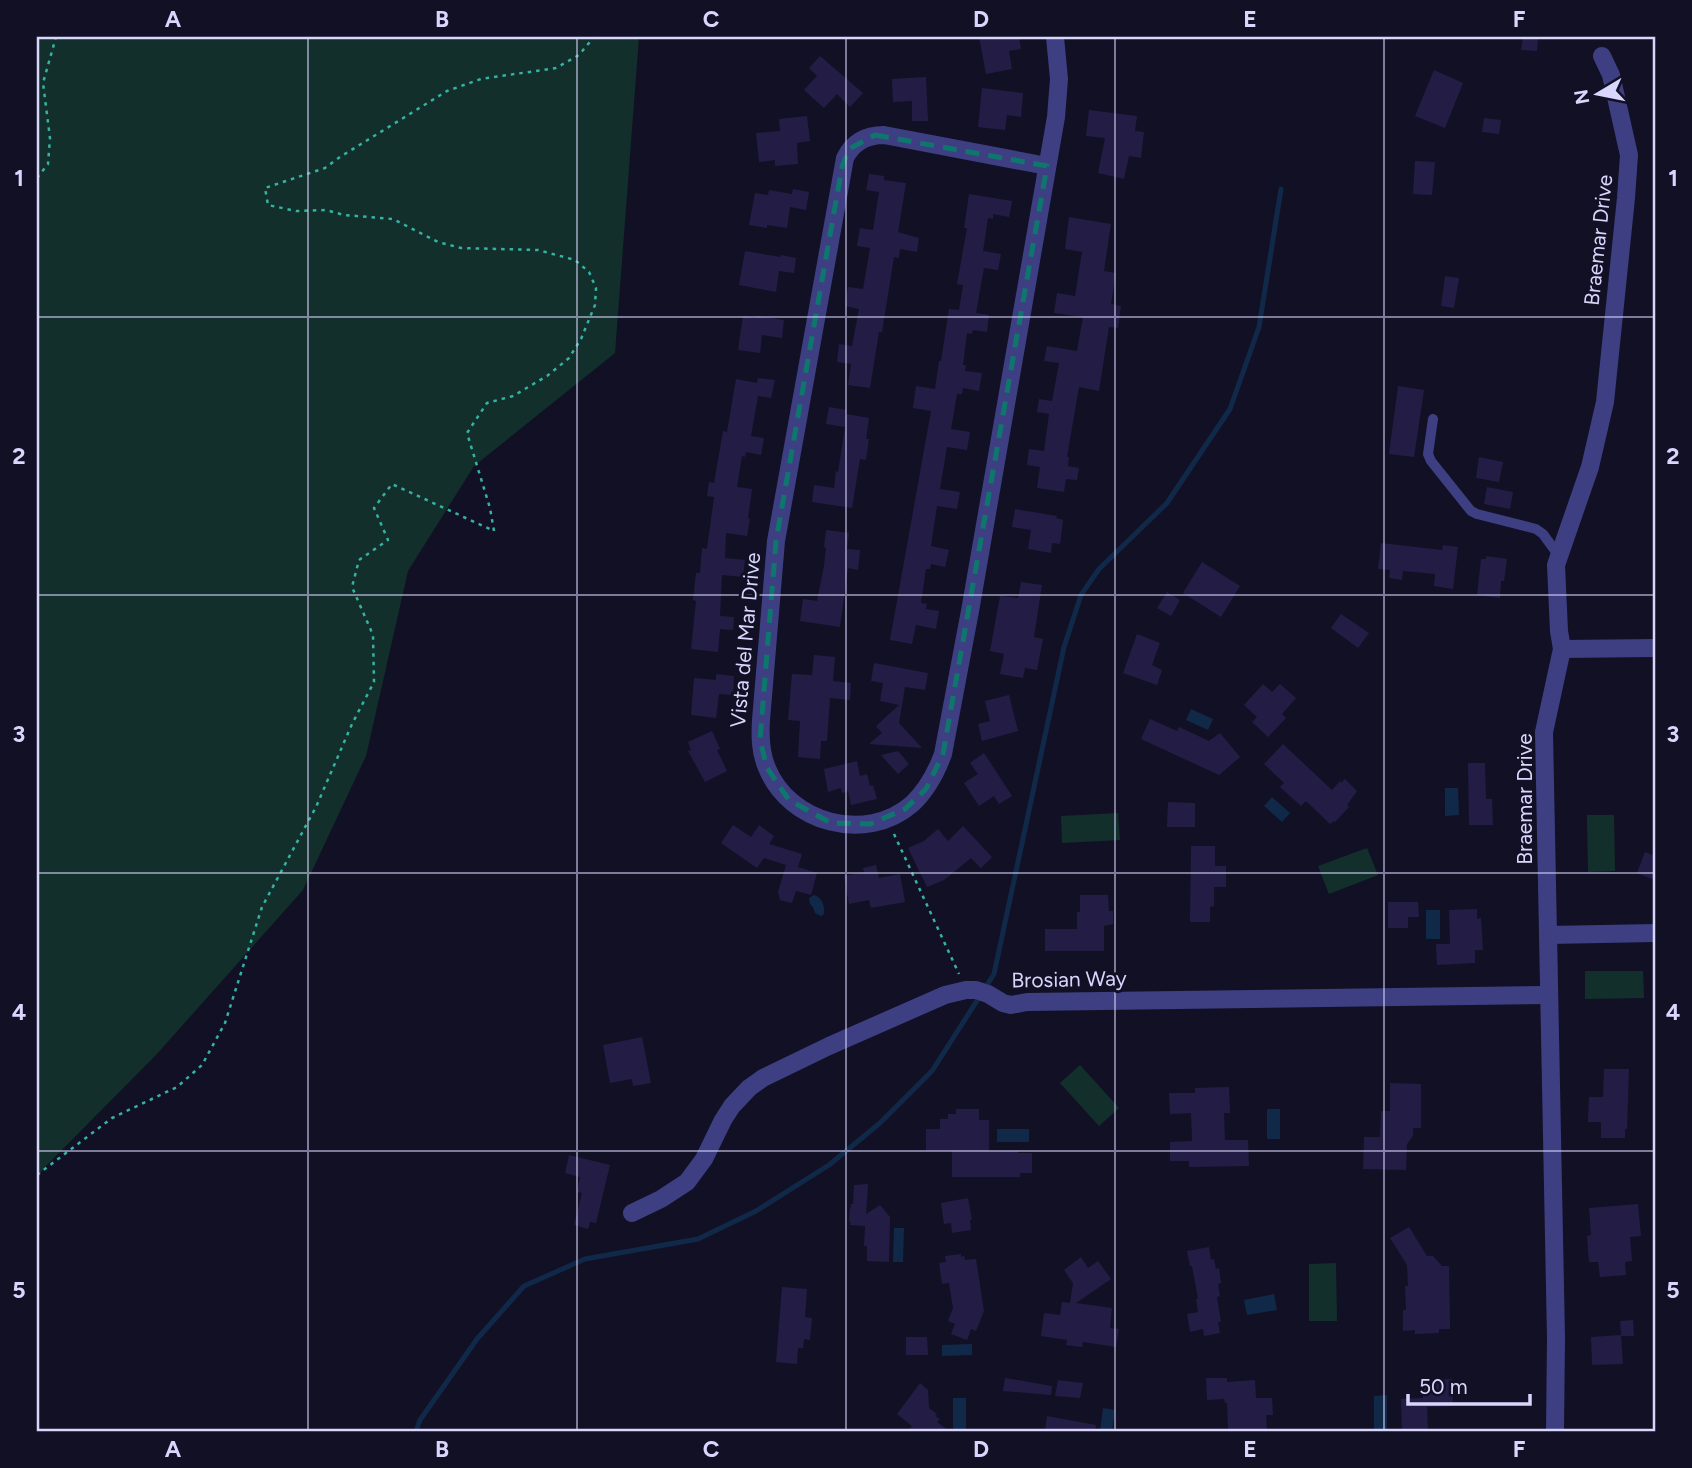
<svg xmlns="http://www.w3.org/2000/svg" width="1692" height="1468" font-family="Figtree,sans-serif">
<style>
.green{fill:#132f2c}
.water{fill:#112949}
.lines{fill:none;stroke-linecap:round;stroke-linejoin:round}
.stream{stroke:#112949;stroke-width:5}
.building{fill:#231d45}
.path{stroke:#35b2a4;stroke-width:2.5;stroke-dasharray:3.5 5;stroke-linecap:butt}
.lane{stroke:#3d3f82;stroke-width:10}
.street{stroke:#3d3f82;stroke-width:18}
.marked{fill:none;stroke:#0f766e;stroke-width:5;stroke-dasharray:14 9;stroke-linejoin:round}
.grid{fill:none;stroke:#d8d6fd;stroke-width:2;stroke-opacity:0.55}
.labels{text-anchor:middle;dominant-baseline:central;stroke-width:6;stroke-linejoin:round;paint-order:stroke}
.street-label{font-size:21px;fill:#d8d6fd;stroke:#121025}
.neatline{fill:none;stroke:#d8d6fd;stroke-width:2.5}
.grid-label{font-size:23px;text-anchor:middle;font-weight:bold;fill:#d8d6fd}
</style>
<rect width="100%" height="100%" fill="#121025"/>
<g class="green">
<path d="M37 37H639L615 353 474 466 408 571 366 756 303 890 156 1055 45 1167 37 1178Z"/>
<path d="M1118 813 1120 840 1062 843 1061 816Z"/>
<path d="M1587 815H1614L1615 871 1588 872Z"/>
<path d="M1367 848 1378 875 1329 894 1318 866Z"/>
<path d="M1585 971H1643L1644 998 1585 999Z"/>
<path d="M1080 1065 1119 1108 1099 1126 1060 1083Z"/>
<path d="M1336 1263 1337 1321H1309V1264Z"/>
</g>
<g class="water">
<path d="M1191 709 1213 719 1208 730 1186 720Z"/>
<path d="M1445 788H1458L1459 815 1445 816Z"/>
<path d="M1272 797 1290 813 1282 822 1264 806Z"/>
<path d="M814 895C822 897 825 906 824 914L821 916 815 913 813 907 810 904 809 898Z"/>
<rect x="1426" y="910" width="14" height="29"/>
<rect x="1267" y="1109" width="13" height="30"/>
<rect x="997" y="1129" width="32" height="13"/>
<path d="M894 1228H904L903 1262H893Z"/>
<path d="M1274 1294 1277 1310 1247 1315 1244 1300Z"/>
<path d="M972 1344V1355L942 1356V1345Z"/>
<path d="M1387 1395V1431H1374V1396Z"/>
<rect x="953" y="1398" width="13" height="31"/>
<path d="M1103 1408 1115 1410 1112 1431H1100Z"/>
</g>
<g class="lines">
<path class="stream" d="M416 1431 420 1420 477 1339 524 1286 585 1259 698 1239 756 1211 829 1165 880 1123 932 1071 994 974 1064 647 1081 595 1099 569 1167 503 1230 409 1259 327 1281 189"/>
</g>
<g class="building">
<path d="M979 37H1019L1021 49 1009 51 1012 69 986 74Z"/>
<path d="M1523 37H1538L1537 51 1521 50Z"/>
<path d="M820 56 863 93 850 107 837 94 824 108 804 90 817 76 809 68Z"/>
<path d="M1434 70 1463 83 1445 128 1415 116Z"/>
<path d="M926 77 928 121H912V101L893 102 892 79Z"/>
<path d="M982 88 1023 93 1021 117 1007 115 1005 130 978 127Z"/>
<path d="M1089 110 1137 116 1135 131 1144 132 1141 158 1129 156 1124 179 1098 173 1105 138 1086 136Z"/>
<path d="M807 116 810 141 797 143 798 164 775 166V160L759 162 756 133 780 131 779 119Z"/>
<path d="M1484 118 1501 120 1499 134 1482 132Z"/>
<path d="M1415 161 1435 162 1432 195 1413 194Z"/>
<path d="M869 174 884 176V180L906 183 898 232 919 238 917 252 900 249 899 258 894 257 882 332H879L870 388 848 385 851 364 837 362 839 344 852 346 859 309 845 306 848 287 863 289 870 248 857 246 860 228 873 230 879 192 866 190Z"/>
<path d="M793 189 809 192 806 210 790 207 787 228 767 225V228L749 225 755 193 768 195 769 190 792 194Z"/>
<path d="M969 194 1012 201 1009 217 993 214V219L988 218 983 251 1001 254 998 270 984 268 976 313 989 315 987 332 973 330 972 334 967 333 963 365H966L965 371 982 373 979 391 963 388 962 394H957L951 429 970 432 967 450 947 447 940 489 960 492 957 509 937 506 931 546 949 550 945 567 931 564 930 569H926L921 603 927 604 926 609 939 611 936 629 916 625 912 644 890 640 931 411 913 408 916 386 935 389 939 361H941L949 309 959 310 963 285 957 284 967 228H964Z"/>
<path d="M1069 217 1111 224 1104 271 1116 273 1111 304 1121 306 1118 328 1109 327 1099 391 1079 387 1067 457H1069L1068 466 1079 468 1077 480 1066 479 1064 492 1037 488 1040 467 1027 465 1029 449 1044 451 1049 414 1037 412 1039 399 1052 401 1059 363 1044 361 1047 346 1077 351 1083 317 1054 313 1057 293 1075 296 1082 252 1065 249Z"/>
<path d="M745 251 780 257 781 255 796 258 794 273 779 271 776 292 739 285Z"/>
<path d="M1445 276 1459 278 1454 308 1441 306Z"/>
<path d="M743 316 756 318V316L784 320 782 338 762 335 760 353 738 350Z"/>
<path d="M758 378 775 380 771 398 758 396 751 436 764 438 761 455 746 452 745 457 742 456 737 487 752 489 748 518 750 519 747 536 726 533 725 558 745 560 743 577 722 575 720 616 734 617 733 630 720 629 718 652 691 649 696 601 693 600 696 573H700L702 548 707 549 714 497 707 496 709 482 714 483 723 431 727 432 736 379 757 383Z"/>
<path d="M1398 386 1424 390 1414 457 1389 454Z"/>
<path d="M829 407 847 410 846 414 869 418 866 439H869L866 460 860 459 852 508 812 502 814 485 834 488 836 471 838 472 845 427 826 424Z"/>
<path d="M1479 457 1503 462 1499 482 1476 478Z"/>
<path d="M1487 487 1513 492 1510 509 1484 504Z"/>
<path d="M1015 509 1057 516 1056 518 1063 520 1060 544 1052 543 1051 553 1028 549 1031 530 1012 527Z"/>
<path d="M826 530 849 533 847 549 860 550 858 570 848 568 840 627 800 621 803 599 817 601 824 566 826 548 824 547Z"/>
<path d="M1381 543 1442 550 1443 545 1458 547 1453 589 1434 586 1435 574 1403 571 1402 580 1389 578 1390 570 1378 569Z"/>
<path d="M1486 556 1507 559 1504 581H1501L1500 598 1477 595 1481 559H1486Z"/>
<path d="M1202 562 1240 586 1221 617 1183 593Z"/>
<path d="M1021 582 1042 585 1034 637 1043 639 1037 670 1025 668 1023 678 1000 674 1004 654 990 651 1000 596 1018 598Z"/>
<path d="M1167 592 1180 600 1171 616 1157 608Z"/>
<path d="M1341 614 1369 633 1358 648 1331 628Z"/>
<path d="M1137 634 1160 643 1152 665 1162 670 1157 685 1123 673Z"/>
<path d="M814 655 835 657 833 681 851 683 850 700 830 698 827 741H821L820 759 798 757 800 721 788 720 792 674 812 675Z"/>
<path d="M874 663 928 673 925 690 905 687 899 723 922 748 869 744 882 733 876 726 899 705 880 701 883 683 871 681Z"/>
<path d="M716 674 734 676 733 695 719 694 716 718 691 715 694 678 716 680Z"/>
<path d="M1263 684 1272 692 1280 684 1296 698 1282 714 1286 718 1268 737 1252 722 1257 717 1244 705Z"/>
<path d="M1009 695 1018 731 982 741 978 724 990 721 985 701Z"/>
<path d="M1150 719 1177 731 1179 727 1209 741 1220 733 1240 757 1219 775 1141 739Z"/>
<path d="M712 731 720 749 717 750 727 771 705 782 688 751 691 750 688 742Z"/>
<path d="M1283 744 1332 790 1340 781 1341 783 1345 779 1357 791 1347 805 1349 807 1335 822 1334 821 1330 824 1306 801 1301 806 1280 787 1284 783 1264 764Z"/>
<path d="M898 751 909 764 898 774 881 755Z"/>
<path d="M984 753 1012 796 999 804 994 796 979 806 964 783 978 774 970 763Z"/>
<path d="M857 761 860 776 867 774 870 786 873 785 877 799 851 805 848 791 842 793 841 788 828 792 824 769Z"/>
<path d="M1468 763H1485L1486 799H1492L1493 825H1469Z"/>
<path d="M1168 802 1195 803V827H1167Z"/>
<path d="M733 825 751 837 759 825 774 836 769 844 802 854 798 867 817 873 811 895 796 891 792 903 780 900 778 892 786 865 764 858 757 868 721 843Z"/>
<path d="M963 826 992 857 981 868 971 858 944 880 927 887 908 848 924 841 938 829 948 841Z"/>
<path d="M1191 846H1215V866H1226V887H1214V906L1210 907V922H1190Z"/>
<path d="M1645 852 1655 856V880L1637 873Z"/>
<path d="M876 865 879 878 900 874 905 902 871 908 869 900 849 904 844 876 864 872 863 868Z"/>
<path d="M1080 895H1108L1109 911H1113V924L1104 926V951H1045V929H1077V912H1080Z"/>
<path d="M1388 902H1418L1419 917H1408V928H1388Z"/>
<path d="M1477 909V919L1481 918 1483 950H1475V963L1437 965 1436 944H1450L1449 910Z"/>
<path d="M642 1037 651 1083 633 1086 632 1079 610 1083 603 1045Z"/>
<path d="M1604 1069H1629L1627 1129H1625V1138H1601V1122H1588L1589 1097H1603Z"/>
<path d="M1390 1083 1421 1084V1128H1413V1136L1407 1144 1406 1170 1363 1169 1364 1137H1380L1381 1111H1390Z"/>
<path d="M1229 1087 1230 1113H1224L1225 1140H1248L1249 1166 1189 1167V1161H1170V1142L1192 1141 1191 1113 1170 1114 1169 1093H1195V1088Z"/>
<path d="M956 1109H979V1120H989V1151H1018V1153H1032V1173H1020V1177H952V1151H926V1129H940V1119H948V1114H956Z"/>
<path d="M569 1155 610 1165 596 1223 590 1222 588 1229 574 1225 582 1193 577 1192 580 1177 565 1173Z"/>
<path d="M868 1184 866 1214 880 1205 890 1217 889 1262 867 1261V1246H864L865 1226 850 1225 851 1222H849L850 1207H851V1204H853L854 1185Z"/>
<path d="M968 1198 972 1220H970L971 1230 952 1233 951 1223 944 1224 941 1203Z"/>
<path d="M1638 1204 1641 1236 1630 1237 1632 1261 1625 1262 1626 1275 1600 1277 1598 1262H1589L1587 1236 1591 1235 1589 1208Z"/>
<path d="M1409 1227 1427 1256H1433L1442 1266H1449L1450 1329H1439V1333L1415 1334V1330L1403 1331V1310H1406L1405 1286H1408L1407 1265 1390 1238Z"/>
<path d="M1209 1247 1211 1260 1214 1259 1216 1269 1219 1268 1221 1283 1218 1284 1220 1296 1217 1297 1221 1322H1218L1220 1333 1204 1336 1203 1329 1190 1332 1187 1314 1198 1312 1196 1299H1198L1192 1266H1190L1187 1251Z"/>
<path d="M961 1254V1257L964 1256 965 1260 976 1259 984 1311 976 1331 971 1329 967 1340 951 1334 955 1324 948 1321 953 1308 949 1283 942 1284 939 1263 946 1262 945 1256Z"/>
<path d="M1081 1257 1088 1268 1098 1261 1111 1279 1076 1303 1112 1308 1110 1328 1119 1329 1116 1347 1083 1342 1082 1347 1066 1345 1067 1340 1041 1336 1044 1313 1060 1315 1062 1302 1070 1303 1073 1283 1064 1270Z"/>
<path d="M782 1287 807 1289 805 1317 812 1318 810 1340 804 1339 803 1348H798L797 1364 776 1362Z"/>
<path d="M1633 1320 1634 1336H1621L1623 1364 1592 1365 1591 1337 1621 1335 1620 1321Z"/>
<path d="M906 1337H927L928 1355H906Z"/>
<path d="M1005 1378 1052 1386 1051 1395 1003 1391Z"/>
<path d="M1206 1378H1227V1382L1255 1380 1256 1398H1272L1273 1415H1266L1267 1431H1236L1235 1429H1228L1227 1403H1225L1224 1399 1207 1400Z"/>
<path d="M1452 1379 1453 1406 1427 1407 1428 1431H1402L1401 1399 1423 1398V1380Z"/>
<path d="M1058 1380 1083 1383 1080 1398 1055 1396Z"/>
<path d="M920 1383 928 1390 929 1408 937 1414 935 1416 940 1419 937 1422 949 1431H908L912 1426 897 1414Z"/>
<path d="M1047 1416 1096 1425 1095 1431H1045Z"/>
</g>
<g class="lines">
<g class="path">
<path d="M37 178 48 164 50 138 43 83 56 37"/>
<path d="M894 834 959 974"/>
<path d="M37 1175 112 1118 177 1087 202 1065 225 1023 262 907 316 807 352 724 374 682 373 635 352 587 359 560 388 540 374 508 392 484 494 531 490 508 467 433 487 403 513 396 547 376 569 358 581 339 595 305 596 288 589 272 575 260 538 250 461 248 438 242 393 219 344 215 326 210 296 211 268 205 265 188 325 168 340 157 447 91 481 79 556 68 579 55 594 37"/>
</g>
<path class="lane" d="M1433 419 1428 454 1431 461 1471 511 1477 514 1536 529 1543 534 1559 556"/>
<g class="street">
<path d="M1047 166 884 135C866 135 853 142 845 158L776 541 761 720C760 736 760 752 767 768 789 823 866 844 912 804 927 790 936 773 943 754L970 611 1056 117 1059 79 1055 37"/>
<path d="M1562 649 1655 648"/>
<path d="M1548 935 1655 933"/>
<path d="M632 1213 661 1199 687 1182 704 1159 723 1120 732 1106 749 1088 763 1078 829 1046 945 995 966 990H976L988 994 1003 1003 1011 1005 1027 1002 1549 995"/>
<path d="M1555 1431 1556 1338 1544 732 1562 649 1559 631 1556 565 1590 467 1605 402 1626 198 1629 155 1611 75 1602 56"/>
</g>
</g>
<path class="marked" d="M875 135 1047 166 943 754 926 789 905 809 870 824 831 823 789 800 767 768 760 740 776 541 842 167 849 149Z"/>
<path class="grid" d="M308 37V1431M577 37V1431M846 37V1431M1115 37V1431M1384 37V1431M37 317H1655M37 595H1655M37 873H1655M37 1151H1655"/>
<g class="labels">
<g class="street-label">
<text transform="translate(1598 240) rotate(-84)">Braemar Drive</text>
<text transform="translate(745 640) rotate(-85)">Vista del Mar Drive</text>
<text transform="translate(1524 799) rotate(-90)">Braemar Drive</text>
<text transform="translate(1069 979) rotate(-1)">Brosian Way</text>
</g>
</g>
<rect width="1692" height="1468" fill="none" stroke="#121025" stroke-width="77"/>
<g transform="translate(1598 94) rotate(260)" stroke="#121025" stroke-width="5" paint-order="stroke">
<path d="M0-5L12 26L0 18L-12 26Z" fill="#d8d6fd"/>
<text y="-10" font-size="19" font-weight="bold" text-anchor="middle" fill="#d8d6fd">N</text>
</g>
<path d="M1408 1394v10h122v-10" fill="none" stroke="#d8d6fd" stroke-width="3.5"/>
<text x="1419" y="1394" font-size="21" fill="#d8d6fd" stroke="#121025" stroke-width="5" paint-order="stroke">50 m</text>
<rect x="38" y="38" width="1616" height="1392" class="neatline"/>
<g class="grid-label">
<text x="173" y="27">A</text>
<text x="442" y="27">B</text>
<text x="711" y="27">C</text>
<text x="981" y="27">D</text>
<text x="1250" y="27">E</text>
<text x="1519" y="27">F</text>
<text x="19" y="186">1</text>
<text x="1673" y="186">1</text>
<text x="19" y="464">2</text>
<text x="1673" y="464">2</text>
<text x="19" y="742">3</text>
<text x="1673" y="742">3</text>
<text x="19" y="1020">4</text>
<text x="1673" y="1020">4</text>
<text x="19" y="1298">5</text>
<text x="1673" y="1298">5</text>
<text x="173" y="1457">A</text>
<text x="442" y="1457">B</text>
<text x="711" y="1457">C</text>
<text x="981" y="1457">D</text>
<text x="1250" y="1457">E</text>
<text x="1519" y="1457">F</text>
</g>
</svg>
